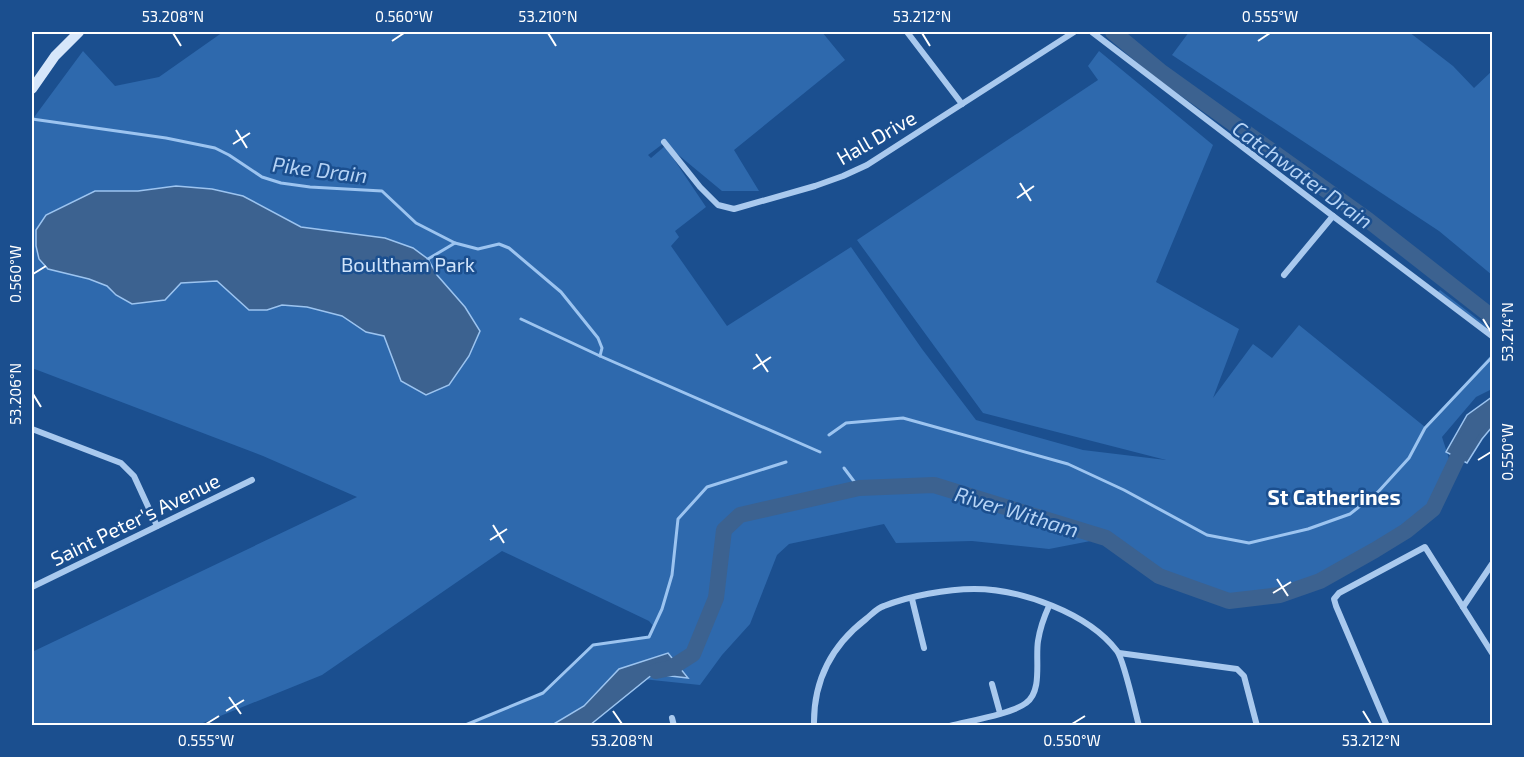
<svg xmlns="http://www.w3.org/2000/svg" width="1524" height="757" font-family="'Exo 2',sans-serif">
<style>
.green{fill:#2e69ad}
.water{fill:#3c6290;stroke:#9cc4f0;stroke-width:1.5}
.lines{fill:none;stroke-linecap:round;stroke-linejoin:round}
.stream{stroke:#9cc4f0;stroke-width:3}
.river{stroke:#3c6290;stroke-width:16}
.street{stroke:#a9c9ee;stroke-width:6}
.secondary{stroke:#d6e6fa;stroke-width:10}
.ticks{fill:none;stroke:#fff;stroke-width:2}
.labels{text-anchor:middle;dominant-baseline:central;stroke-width:5;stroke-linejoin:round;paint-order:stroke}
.street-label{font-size:20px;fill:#fff;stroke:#1b4f8f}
.park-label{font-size:20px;fill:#cfe3fa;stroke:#1b4f8f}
.water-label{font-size:21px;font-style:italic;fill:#b5d3f5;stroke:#1b4f8f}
.neighbourhood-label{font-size:21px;font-weight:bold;fill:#fff;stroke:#1b4f8f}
.neatline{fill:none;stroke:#fff;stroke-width:2}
.ticks-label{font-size:15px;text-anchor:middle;fill:#fff}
</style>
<rect width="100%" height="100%" fill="#1b4f8f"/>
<g class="green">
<path d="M223 32H822L845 60 734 150 759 191H722L664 143 648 155 651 158 665 146 706 207 675 231 679 237 671 246 727 326 851 247 922 349 976 420 1083 450 1166 460 983 413 857 240 1098 80 1088 66 1099 51 1213 145 1156 282 1239 329 1213 398 1253 344 1272 358 1299 325 1425 427 1492 354V389L1476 397 1442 437 1452 468 1433 509 1406 531 1320 581 1280 595 1229 601 1159 576 1106 538 1049 549 972 541 896 543 884 524 789 544 777 555 750 624 722 655 700 685 623 677 578 725H463L543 693 593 645 648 637 654 627 649 621 502 551 322 675 198 725H32V652L357 497 263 456 32 368V120L83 51 115 86 159 77Z"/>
<path d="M1189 32H1409L1453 66 1474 88 1492 71V275L1439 231 1172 55Z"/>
<path d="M1440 290 1492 330V332L1438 292Z"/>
</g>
<g class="water">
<path d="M176 186 212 189 243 196 301 227 385 238 413 248 428 259 437 275 465 307 480 331 469 356 449 385 426 395 401 381 384 336 366 332 342 316 307 307 282 305 267 310H249L217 281 181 283 165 300 132 304 116 295 107 286 89 279 48 269 39 259 36 246V230L46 215 95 191H138Z"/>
<path d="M1492 397V427L1482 439 1467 463 1446 452 1467 415Z"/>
<path d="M668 653 688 678 653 674 590 725H552L584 706 619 669Z"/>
</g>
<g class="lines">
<g class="stream">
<path d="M32 119 166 138 215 148 229 155 262 177 281 183 310 187 382 191 416 223 455 243"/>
<path d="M428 259 455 243 478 249 499 244 509 248 561 292 598 338 602 348 600 356"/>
<path d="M521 319 600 356 820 452"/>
<path d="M829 435 846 423 903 418 1068 464 1124 490 1207 535 1249 543 1308 529 1350 514 1378 492 1409 458 1425 428 1492 357"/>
<path d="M844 468 859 488"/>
<path d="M463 726 543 693 593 645 649 637 662 609 672 575 678 519 707 487 786 462"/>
</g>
<g class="river">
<path d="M1113 32 1160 71 1368 220 1492 317"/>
<path d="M656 671 671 668 693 654 716 598 724 530 740 515 859 488 934 485 1106 538 1159 576 1229 601 1280 595 1320 581 1375 550 1406 531 1433 509 1467 438 1475 426 1492 410"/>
</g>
<g class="street">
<path d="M907 32 962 104"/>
<path d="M1092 32 1333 216 1492 336"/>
<path d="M664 142 700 187 718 205 734 209 815 186 843 176 867 165 1074 32"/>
<path d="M1284 275 1333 216"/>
<path d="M32 429 121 463 134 476 157 526"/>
<path d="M32 587 252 480"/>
<path d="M912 599 924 648"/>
<path d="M1463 607 1492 564"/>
<path d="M1119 653 1237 669 1244 676 1257 726"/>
<path d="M992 684 1000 713"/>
<path d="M672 718 674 726"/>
<path d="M814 726C813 682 831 646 866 619 871 615 877 608 884 606 909 596 947 589 974 589 1021 589 1088 613 1117 651 1124 660 1135 711 1139 726"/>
<path d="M950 726C969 721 1012 714 1026 703 1043 691 1035 659 1038 641 1040 628 1044 617 1049 606"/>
<path d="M1387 726 1336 606 1334 599 1339 593 1425 547 1492 653"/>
</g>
<path class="secondary" d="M32 89 55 56 79 32"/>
</g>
<path class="ticks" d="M173 33 181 46M548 33 556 46M922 33 930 46M392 41 404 33M1258 41 1270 33M236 130 247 148M233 144 250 133M1020 183 1031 201M1017 198 1034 186M33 274 46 266M1483 319 1491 332M756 354 768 372M753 369 771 357M33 394 41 407M1478 460 1491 452M493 525 504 543M490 540 507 529M1277 579 1288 596M1273 593 1291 582M229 697 241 714M226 711 244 700M613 711 622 724M1363 711 1371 724M206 724 219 716M1072 724 1085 716"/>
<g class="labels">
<g class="street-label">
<text transform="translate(876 137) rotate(-30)">Hall Drive</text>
<text transform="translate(135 519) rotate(-26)">Saint Peter's Avenue</text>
</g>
<g class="park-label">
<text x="408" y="264">Boultham Park</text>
</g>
<g class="water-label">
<text transform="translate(320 169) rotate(7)">Pike Drain</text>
<text transform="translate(1303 174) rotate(36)">Catchwater Drain</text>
<text transform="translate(1017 511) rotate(17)">River Witham</text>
</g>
<g class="neighbourhood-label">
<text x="1334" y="496">St Catherines</text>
</g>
</g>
<rect width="1524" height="757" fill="none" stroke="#1b4f8f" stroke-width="66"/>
<rect x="33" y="33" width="1458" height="691" class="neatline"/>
<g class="ticks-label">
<text x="173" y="22">53.208°N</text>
<text x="404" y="22">0.560°W</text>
<text x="548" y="22">53.210°N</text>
<text x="922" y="22">53.212°N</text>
<text x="1270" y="22">0.555°W</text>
<text transform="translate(16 274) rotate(-90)" y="5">0.560°W</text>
<text transform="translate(1508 332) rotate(-90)" y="5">53.214°N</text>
<text transform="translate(16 394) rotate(-90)" y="5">53.206°N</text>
<text transform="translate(1508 452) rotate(-90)" y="5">0.550°W</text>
<text x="206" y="746">0.555°W</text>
<text x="622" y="746">53.208°N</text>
<text x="1072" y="746">0.550°W</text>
<text x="1371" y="746">53.212°N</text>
</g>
</svg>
